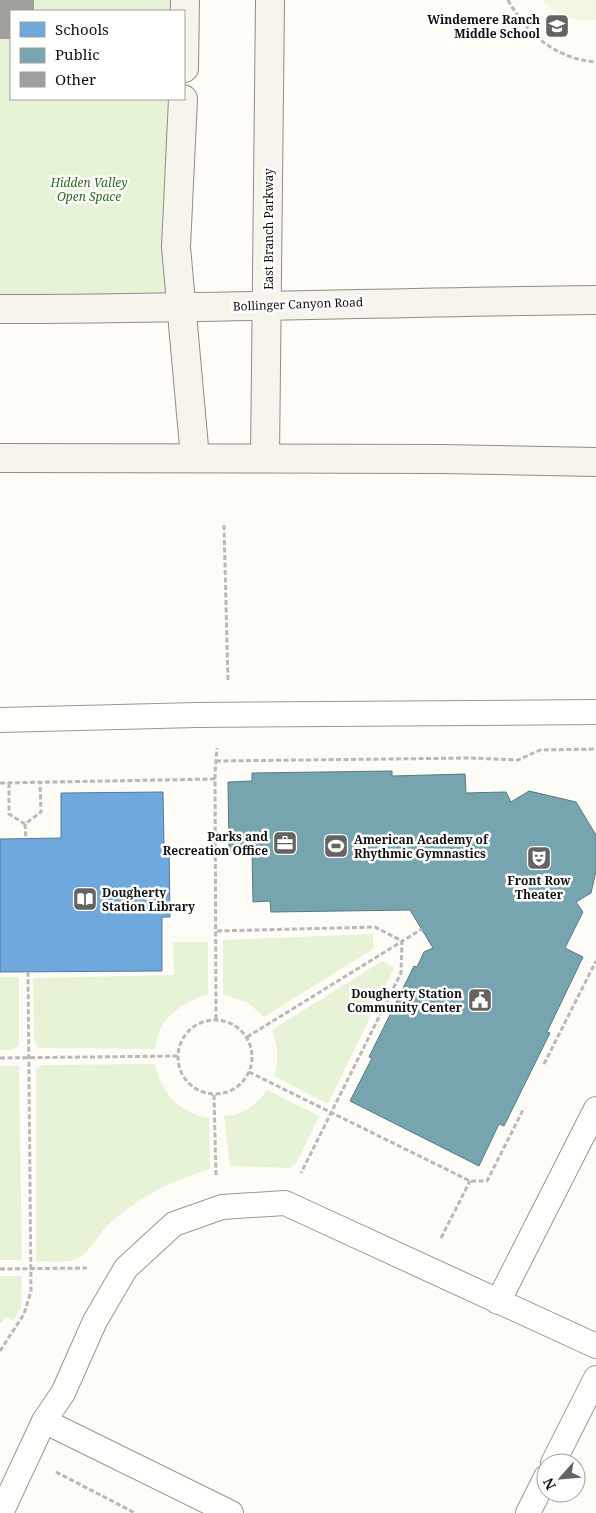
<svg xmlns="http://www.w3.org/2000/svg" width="596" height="1513" font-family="'Noto Serif',serif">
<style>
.green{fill:#e7f3d7}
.pitch{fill:#f0f6e1}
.schools{fill:#6fa8dc;stroke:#537b9f}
.public{fill:#76a5af;stroke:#587980}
.building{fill:#a19f9c}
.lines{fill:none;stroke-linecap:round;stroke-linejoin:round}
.lane-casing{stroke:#979795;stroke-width:26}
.secondary-casing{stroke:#8e8d8b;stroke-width:30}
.path{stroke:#b9b9b8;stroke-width:3;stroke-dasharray:5 2.5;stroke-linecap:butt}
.lane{stroke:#fffffe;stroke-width:24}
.secondary{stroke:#f6f4eb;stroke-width:28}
.labels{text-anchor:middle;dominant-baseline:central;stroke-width:5;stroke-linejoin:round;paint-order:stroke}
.poi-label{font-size:12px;font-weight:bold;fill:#111;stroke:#fff;text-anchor:end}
.park-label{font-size:12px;font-style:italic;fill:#2f6b1f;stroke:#fff}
.street-label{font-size:12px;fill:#111;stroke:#fff}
</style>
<rect width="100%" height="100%" fill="#fdfcf7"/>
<g class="green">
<path d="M0 0H185L184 11H11V99H183L181 309H0Z"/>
<path d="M373 934V949L264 1017 248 1003 223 994V940Z"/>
<path d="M173 942H208V994C181 1003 158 1018 155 1049L38 1048 34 1038 33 978 174 975Z"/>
<path d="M382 961 394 968 328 1104 274 1076C279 1060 278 1046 272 1030Z"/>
<path d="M0 977H19V1043C16 1051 8 1050 0 1050Z"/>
<path d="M155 1064C161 1093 179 1113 209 1118L210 1169C171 1181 136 1198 106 1227 97 1236 90 1252 78 1258 67 1264 49 1261 36 1261V1069L43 1065Z"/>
<path d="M0 1066H19L22 1260H0Z"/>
<path d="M267 1090 319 1116 296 1164 289 1168 230 1166 224 1116C242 1116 257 1104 267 1090Z"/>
<path d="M0 1276H22L21 1308 13 1321 6 1317 0 1324Z"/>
</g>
<path class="pitch" d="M542 0H596V20C577 22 554 16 542 0Z"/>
<path class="schools" d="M163 792 164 846H169L170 917H162V971L0 972V839L61 838V793Z"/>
<path class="public" d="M392 771V776L465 774 466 793 506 792 511 802 529 791 576 802 596 835V871L591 893 576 902 583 912 565 948 583 957 547 1032 550 1033 504 1126 499 1124 479 1166 350 1101 372 1058 369 1057 414 966 417 967 424 952 433 948 410 910 271 912 270 901 253 902 252 850H229L228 782 252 781V773Z"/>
<path class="building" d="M0 0H34V11H11V39H0Z"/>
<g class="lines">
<defs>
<g id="lane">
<path d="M0 720 197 715 596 712"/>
<path d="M498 1302 596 1109"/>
<path d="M553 1463 596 1378"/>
<path d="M1 1513 44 1421"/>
<path d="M231 1513 44 1421 63 1393 95 1321 126 1268 174 1224 222 1207 285 1203 596 1346"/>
<path d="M528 1513 546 1477"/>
</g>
<g id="secondary">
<path d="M184 68 185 0"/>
<path d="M183 99 176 247 195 458"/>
<path d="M0 309C199 309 397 302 596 300"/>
<path d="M0 458 441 459 596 462"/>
<path d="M265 458 270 0"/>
</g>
</defs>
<use href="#lane" class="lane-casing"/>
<use href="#secondary" class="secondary-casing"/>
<g class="path">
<path d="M508 0C527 34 556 59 596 62"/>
<path d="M224 525 228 682"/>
<path d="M216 761 471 758 518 760 540 750 596 749"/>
<path d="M0 783 215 779"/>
<path d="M9 783V814L25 824 41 812 40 782"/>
<path d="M25 824 26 839"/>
<path d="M217 931 375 927 402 941 401 973 301 1173"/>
<path d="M216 1019 215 773 217 748"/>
<circle cx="215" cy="1057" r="37"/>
<path d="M247 1037 422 929"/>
<path d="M0 1058 178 1056"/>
<path d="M544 1064 596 961"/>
<path d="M249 1072 470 1181H487L524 1108"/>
<path d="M214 1095 216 1176"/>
<path d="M441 1238 470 1181"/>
<path d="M0 1269 87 1268"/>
<path d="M0 1351 24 1314 31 1291 28 972"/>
<path d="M56 1472 135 1513"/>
</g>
<use href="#lane" class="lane"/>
<use href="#secondary" class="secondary"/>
</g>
<defs>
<symbol id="school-square" viewBox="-11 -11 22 22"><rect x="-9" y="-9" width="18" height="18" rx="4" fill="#646362" stroke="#fff"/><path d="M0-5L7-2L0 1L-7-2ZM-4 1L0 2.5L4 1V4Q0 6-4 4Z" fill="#fff"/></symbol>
<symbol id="office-square" viewBox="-11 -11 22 22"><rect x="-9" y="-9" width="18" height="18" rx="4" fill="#646362" stroke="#fff"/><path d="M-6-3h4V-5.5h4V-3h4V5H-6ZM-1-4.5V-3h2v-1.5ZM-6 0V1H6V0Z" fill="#fff"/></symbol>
<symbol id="stadium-square" viewBox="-11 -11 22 22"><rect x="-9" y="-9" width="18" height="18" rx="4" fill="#646362" stroke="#fff"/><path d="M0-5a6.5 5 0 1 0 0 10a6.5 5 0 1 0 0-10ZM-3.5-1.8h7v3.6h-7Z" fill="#fff"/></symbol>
<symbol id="theatre-square" viewBox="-11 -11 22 22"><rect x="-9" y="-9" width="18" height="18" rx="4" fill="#646362" stroke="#fff"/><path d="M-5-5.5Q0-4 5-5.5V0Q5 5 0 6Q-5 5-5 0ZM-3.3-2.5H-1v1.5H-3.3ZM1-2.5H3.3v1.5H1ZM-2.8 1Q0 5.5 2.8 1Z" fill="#fff"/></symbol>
<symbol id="library-square" viewBox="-11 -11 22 22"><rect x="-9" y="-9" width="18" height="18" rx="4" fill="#646362" stroke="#fff"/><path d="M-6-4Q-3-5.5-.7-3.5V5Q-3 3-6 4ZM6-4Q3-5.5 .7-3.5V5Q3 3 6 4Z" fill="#fff"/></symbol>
<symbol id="civic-square" viewBox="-11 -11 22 22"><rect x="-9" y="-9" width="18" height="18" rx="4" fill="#646362" stroke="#fff"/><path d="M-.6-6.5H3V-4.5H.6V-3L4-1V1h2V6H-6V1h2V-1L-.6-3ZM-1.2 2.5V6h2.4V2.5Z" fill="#fff"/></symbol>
</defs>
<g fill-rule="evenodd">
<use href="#school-square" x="543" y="12" width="28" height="28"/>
<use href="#office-square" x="271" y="829" width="28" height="28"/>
<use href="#stadium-square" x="322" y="832" width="28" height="28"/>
<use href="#theatre-square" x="525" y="844" width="28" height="28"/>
<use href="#library-square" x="71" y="885" width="28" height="28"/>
<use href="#civic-square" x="466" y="986" width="28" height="28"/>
</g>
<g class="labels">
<g class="poi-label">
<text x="540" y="19">Windemere Ranch<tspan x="540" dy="14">Middle School</tspan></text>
<text x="268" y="836">Parks and<tspan x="268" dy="14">Recreation Office</tspan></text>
<text x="354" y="839" text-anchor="start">American Academy of<tspan x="354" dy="14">Rhythmic Gymnastics</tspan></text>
<text x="539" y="880" text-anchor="middle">Front Row<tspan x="539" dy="14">Theater</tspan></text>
<text x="102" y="892" text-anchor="start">Dougherty<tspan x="102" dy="14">Station Library</tspan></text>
<text x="462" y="993">Dougherty Station<tspan x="462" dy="14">Community Center</tspan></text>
</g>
<g class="park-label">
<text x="89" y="182">Hidden Valley<tspan x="89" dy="14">Open Space</tspan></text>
</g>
<g class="street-label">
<text transform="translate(268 229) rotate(-90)">East Branch Parkway</text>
<text transform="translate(298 304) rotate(-2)">Bollinger Canyon Road</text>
</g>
</g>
<rect x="10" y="10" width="175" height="90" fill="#ffffff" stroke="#a0a0a0"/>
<rect x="20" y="22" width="25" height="15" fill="#6fa8dc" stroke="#a0a0a0"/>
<text x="55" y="35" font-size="15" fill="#111111">Schools</text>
<rect x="20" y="48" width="25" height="15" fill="#76a5af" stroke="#a0a0a0"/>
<text x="55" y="60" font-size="15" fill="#111111">Public</text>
<rect x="20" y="72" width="25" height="15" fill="#a19f9c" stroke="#a0a0a0"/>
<text x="55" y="85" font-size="15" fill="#111111">Other</text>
<g transform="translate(561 1478) rotate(243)"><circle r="24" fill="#ffffff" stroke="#a0a0a0"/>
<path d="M0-4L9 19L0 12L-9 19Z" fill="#646362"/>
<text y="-8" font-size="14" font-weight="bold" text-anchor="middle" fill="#111111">N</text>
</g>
</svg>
